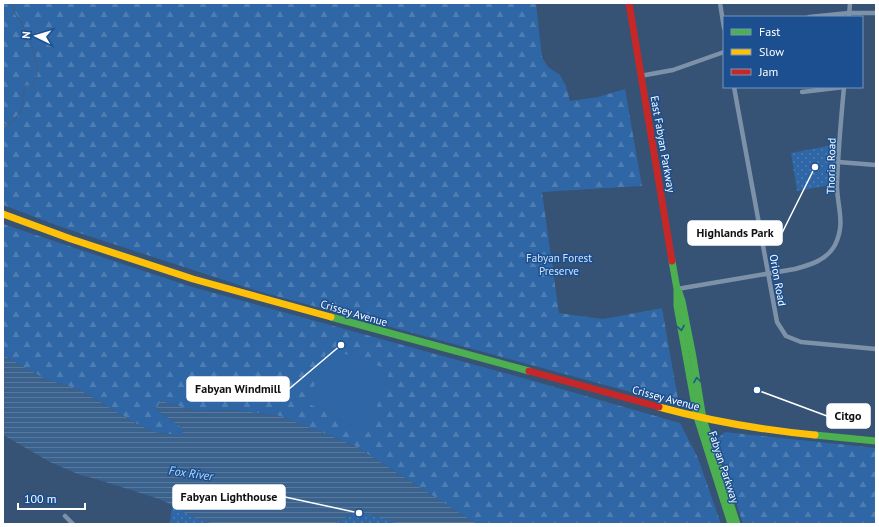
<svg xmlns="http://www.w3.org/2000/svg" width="879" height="527" font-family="'PT Sans',sans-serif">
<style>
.green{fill:url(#green-dots)}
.forest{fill:url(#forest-firs)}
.pitch{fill:#2f66a5}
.water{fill:url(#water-rules)}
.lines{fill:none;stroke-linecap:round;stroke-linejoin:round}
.stream{stroke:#3b618d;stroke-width:1.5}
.street{stroke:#7d92a8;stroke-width:4.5}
.fast{stroke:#4caf50;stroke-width:7}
.slow{stroke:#ffc107;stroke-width:7}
.jam{stroke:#c62828;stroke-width:7}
.oneway{stroke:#205989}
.labels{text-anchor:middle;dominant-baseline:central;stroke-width:3;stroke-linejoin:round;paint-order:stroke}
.street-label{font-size:11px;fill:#fff;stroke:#1b4f8f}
.park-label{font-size:11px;fill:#cfe3fa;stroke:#1b4f8f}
.water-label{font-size:12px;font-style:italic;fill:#b5d3f5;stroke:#1b4f8f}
.leader{fill:none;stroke:#fff;stroke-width:1.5}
.callout-dot{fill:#fff;stroke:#1b4f8f;stroke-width:1.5}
.callout{fill:#fff;stroke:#fff;stroke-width:1.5}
.callout-label{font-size:12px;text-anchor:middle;font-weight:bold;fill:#111}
</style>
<defs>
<pattern id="green-dots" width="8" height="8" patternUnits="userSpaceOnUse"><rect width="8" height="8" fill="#2f66a5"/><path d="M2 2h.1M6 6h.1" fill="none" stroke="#4e7db2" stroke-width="1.8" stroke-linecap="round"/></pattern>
<pattern id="forest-firs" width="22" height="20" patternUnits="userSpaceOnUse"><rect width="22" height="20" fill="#2f66a5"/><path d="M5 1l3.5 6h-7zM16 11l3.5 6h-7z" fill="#4e7db2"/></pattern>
<pattern id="water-rules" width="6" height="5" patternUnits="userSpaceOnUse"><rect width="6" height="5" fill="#3b618d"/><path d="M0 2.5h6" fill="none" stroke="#58799e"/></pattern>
</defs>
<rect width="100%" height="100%" fill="#365274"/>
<g class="green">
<path d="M838 144 835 182 826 186 797 191 791 153Z"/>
<path d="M172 505C186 513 200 520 217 524H170Z"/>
<path d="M359 511 399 523 400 524H333Z"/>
</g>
<g class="forest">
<path d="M3 3H536L542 57 548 67 560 75 566 86 570 101 598 97 625 89 642 186 542 192 559 313 603 319 662 308 679 405 261 292 64 228 3 205Z"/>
<path d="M3 224 189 286 523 378 680 423 698 458 721 524H477L355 446 323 433 280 416 234 410 196 411 161 401 156 409 182 428 183 436 154 432 137 424 78 389 45 379 3 355Z"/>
<path d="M725 432 876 448V524H743L716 440Z"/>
</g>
<path class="pitch" d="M328 348 390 370 367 434 308 403Z"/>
<path class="water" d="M3 355 45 379 78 389 137 424 154 432 183 436 182 428 156 409 161 401 196 411 234 410 280 416 323 433 355 446 477 524H400L359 511 333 524H217L203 521 187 514 172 505 159 499 96 479 80 475 50 462 3 435Z"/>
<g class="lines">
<path class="stream" d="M3 123 6 126H8C12 119 19 117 21 111 24 103 22 94 25 86H32C44 72 31 40 23 26 19 18 12 13 13 3"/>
<g class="street">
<path d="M720 3 724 28"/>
<path d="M809 17 849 13H876"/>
<path d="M849 17 850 3"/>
<path d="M640 76 673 70 724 52"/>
<path d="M734 87 777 322 786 336 801 342 876 349"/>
<path d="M802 92 844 87"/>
<path d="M838 162 876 165"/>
<path d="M677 289 795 269C810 265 827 260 835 245 846 223 837 207 837 185 838 152 841 119 844 87"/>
<path d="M65 516 73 524"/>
</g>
<g class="fast">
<path d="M672 261 677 289V306L697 417 731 524"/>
<path d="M679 292 682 301 693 357 703 419 737 524"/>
<path d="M331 317 529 371"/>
<path d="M815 435 876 441"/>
</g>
<g class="slow">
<path d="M3 214 71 239 193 279 331 317"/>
<path d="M659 407C710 421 762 430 815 435"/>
</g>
<g class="jam">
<path d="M629 3 672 261"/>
<path d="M529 371 659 407"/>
</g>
</g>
<defs><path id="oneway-chevron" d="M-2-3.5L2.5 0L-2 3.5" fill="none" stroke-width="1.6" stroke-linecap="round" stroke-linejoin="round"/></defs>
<g class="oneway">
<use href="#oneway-chevron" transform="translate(681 328) rotate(80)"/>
<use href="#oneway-chevron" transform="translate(697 380) rotate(-99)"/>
</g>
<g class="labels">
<g class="street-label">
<text transform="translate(663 144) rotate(80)">East Fabyan Parkway</text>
<text transform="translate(831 166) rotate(-89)">Thoria Road</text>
<text transform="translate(778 280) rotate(80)">Orion Road</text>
<text transform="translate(354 313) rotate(16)">Crissey Avenue</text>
<text transform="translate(666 398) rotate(15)">Crissey Avenue</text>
<text transform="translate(724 467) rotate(72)">Fabyan Parkway</text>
</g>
<g class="park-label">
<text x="559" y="258">Fabyan Forest<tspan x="559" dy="13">Preserve</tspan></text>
</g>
<g class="water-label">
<text transform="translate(191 473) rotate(8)">Fox River</text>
</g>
</g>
<path class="leader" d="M815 167L782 233M341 345L289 389M757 390L827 416M359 513L285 497"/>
<g class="callout-dot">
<circle cx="815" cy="167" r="4"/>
<circle cx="341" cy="345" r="4"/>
<circle cx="757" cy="390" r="4"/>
<circle cx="359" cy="513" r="4"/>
</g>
<g class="callout">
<rect x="688" y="221" width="94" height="24" rx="4"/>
<rect x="187" y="377" width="102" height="24" rx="4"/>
<rect x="827" y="404" width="43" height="24" rx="4"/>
<rect x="173" y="485" width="112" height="24" rx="4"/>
</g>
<g class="callout-label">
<text x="735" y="237">Highlands Park</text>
<text x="238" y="393">Fabyan Windmill</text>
<text x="848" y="420">Citgo</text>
<text x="229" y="501">Fabyan Lighthouse</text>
</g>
<rect width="879" height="527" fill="none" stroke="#ffffff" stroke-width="8"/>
<rect x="723" y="16" width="140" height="72" fill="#1b4f8f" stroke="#7695bc"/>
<rect x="731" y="29" width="20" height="6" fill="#4caf50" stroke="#7695bc"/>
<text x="759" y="36" font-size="12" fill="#ffffff">Fast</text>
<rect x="731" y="49" width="20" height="6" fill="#ffc107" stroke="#7695bc"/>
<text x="759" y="56" font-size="12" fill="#ffffff">Slow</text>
<rect x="731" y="69" width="20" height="6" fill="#c62828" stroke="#7695bc"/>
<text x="759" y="76" font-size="12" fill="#ffffff">Jam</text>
<g transform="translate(36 36) rotate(275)" stroke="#1b4f8f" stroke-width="3" paint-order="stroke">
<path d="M0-3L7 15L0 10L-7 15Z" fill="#ffffff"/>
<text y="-6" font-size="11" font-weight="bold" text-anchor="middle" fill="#ffffff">N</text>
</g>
<path d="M18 503v6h67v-6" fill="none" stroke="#ffffff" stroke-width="2"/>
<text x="24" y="503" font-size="12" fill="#ffffff" stroke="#1b4f8f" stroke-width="3" paint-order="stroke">100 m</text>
</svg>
